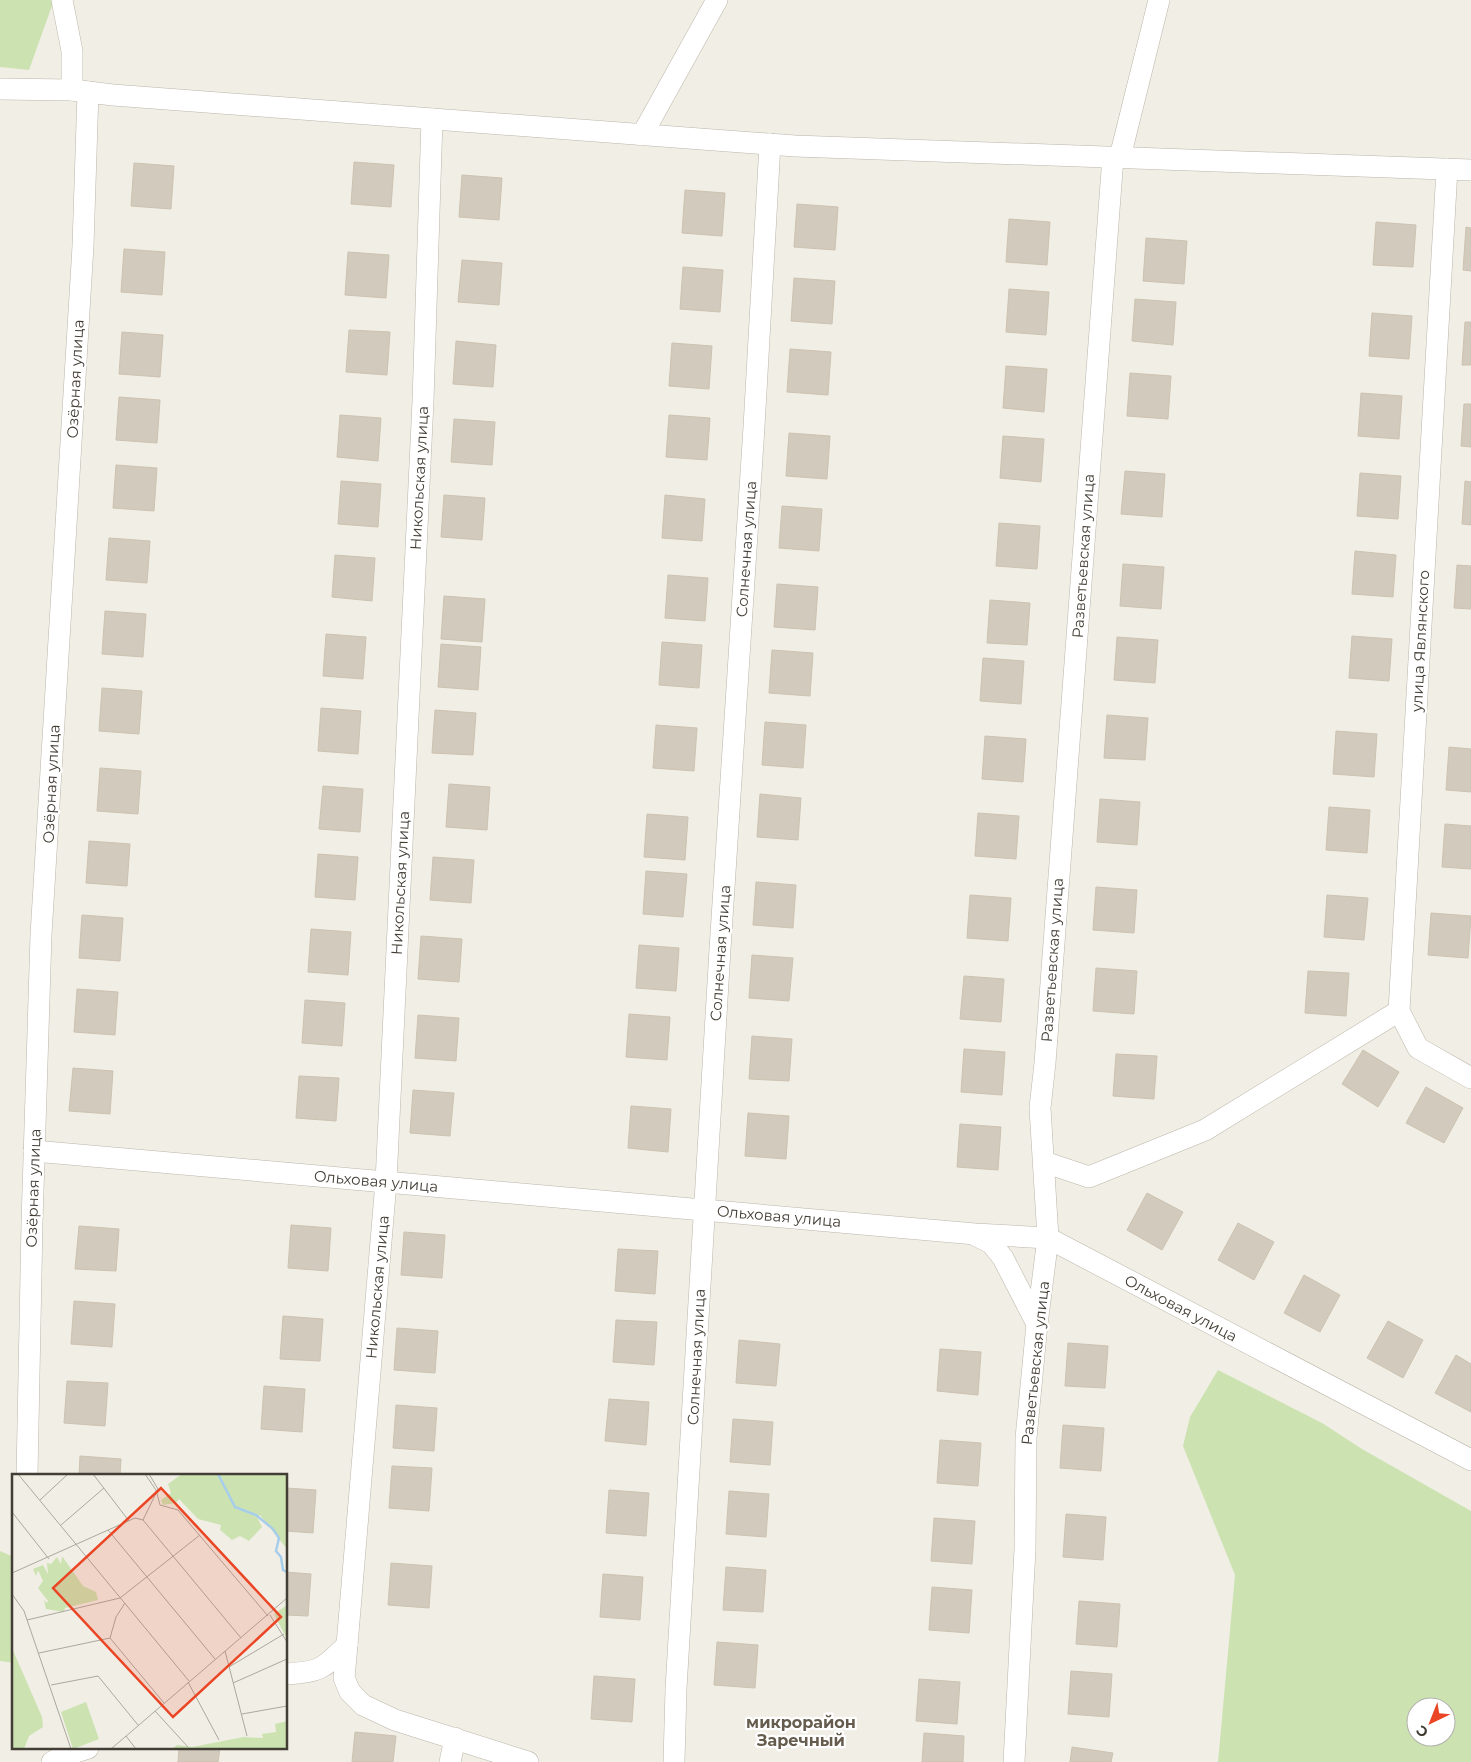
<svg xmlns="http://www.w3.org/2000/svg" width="1471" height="1762" font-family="Montserrat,sans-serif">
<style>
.green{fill:#cce3b1;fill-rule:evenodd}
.building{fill:#d2cabc;stroke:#ccc2b0}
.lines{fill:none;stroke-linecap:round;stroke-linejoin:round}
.minor-casing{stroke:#bcb6a9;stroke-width:22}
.minor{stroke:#fff;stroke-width:21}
.labels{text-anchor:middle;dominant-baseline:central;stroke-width:4.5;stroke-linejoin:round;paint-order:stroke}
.street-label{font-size:15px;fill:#433e35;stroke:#fff}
.neighbourhood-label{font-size:16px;font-weight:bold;fill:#655c4d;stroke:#fff}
.inset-river{fill:none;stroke:#a6cdea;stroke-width:2.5}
.inset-road{fill:none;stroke:#aba89f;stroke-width:1}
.view{fill:#ea4524;fill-opacity:0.15;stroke:#ea4524;stroke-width:2.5}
.inset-edge{fill:none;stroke:#433e35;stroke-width:2.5}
</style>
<rect width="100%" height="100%" fill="#f1eee6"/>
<g class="green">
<path d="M0 0H54L29 70 0 67Z"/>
<path d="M1218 1370 1322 1423 1362 1449 1471 1511V1762H1218L1235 1575 1183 1446 1190 1417ZM1416 1707H1446V1737H1416Z"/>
<path d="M0 1551 14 1557V1663L0 1661Z"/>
</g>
<g class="building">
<path d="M354 162 394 165 391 207 351 204Z"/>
<path d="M134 163 174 166 171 209 131 206Z"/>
<path d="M462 175 502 178 499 220 459 217Z"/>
<path d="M685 190 725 193 722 236 682 233Z"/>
<path d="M797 204 838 207 835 250 794 247Z"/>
<path d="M1009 219 1050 222 1047 265 1006 262Z"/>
<path d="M1376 222 1416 225 1413 267 1373 265Z"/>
<path d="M1466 227 1471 228V271L1463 270Z"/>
<path d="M1146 238 1187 241 1184 284 1143 281Z"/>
<path d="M124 249 165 252 162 295 121 292Z"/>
<path d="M348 252 389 255 386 298 345 295Z"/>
<path d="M462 260 502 263 499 305 458 302Z"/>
<path d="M683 267 723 270 720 312 680 309Z"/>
<path d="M794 278 835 281 832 324 791 321Z"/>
<path d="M1009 289 1049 292 1046 335 1006 332Z"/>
<path d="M1135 299 1176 302 1173 345 1132 341Z"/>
<path d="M1372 313 1412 316 1409 359 1369 356Z"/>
<path d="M1465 322H1471V365H1462Z"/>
<path d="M349 330 390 332 387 375 346 372Z"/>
<path d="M122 332 163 335 160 377 119 374Z"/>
<path d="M456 341 496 345 493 387 453 384Z"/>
<path d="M672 343 712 346 709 389 669 386Z"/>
<path d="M790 349 831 352 828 395 787 392Z"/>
<path d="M1006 366 1047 369 1044 412 1003 408Z"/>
<path d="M1130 373 1171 376 1168 419 1127 416Z"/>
<path d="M1361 393 1402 396 1399 439 1358 436Z"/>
<path d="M119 397 160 400 157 443 116 440Z"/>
<path d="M1464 404H1471V447L1461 446Z"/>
<path d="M340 415 381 418 378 461 337 457Z"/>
<path d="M669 415 710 418 707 460 666 457Z"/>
<path d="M454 419 495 422 492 465 451 462Z"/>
<path d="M789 433 830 436 827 479 786 476Z"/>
<path d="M1003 436 1044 439 1041 482 1000 478Z"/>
<path d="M116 465 157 468 154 511 113 508Z"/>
<path d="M1125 471 1165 474 1162 517 1121 514Z"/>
<path d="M1360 473 1401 476 1398 519 1357 516Z"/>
<path d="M341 481 381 484 378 527 338 524Z"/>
<path d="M1465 481 1471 482V525L1462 524Z"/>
<path d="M444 495 485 498 482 540 441 537Z"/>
<path d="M665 495 705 499 702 541 662 538Z"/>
<path d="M782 506 822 509 819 551 779 548Z"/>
<path d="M999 523 1040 526 1037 569 996 566Z"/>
<path d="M109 538 150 541 147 583 106 580Z"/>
<path d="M1355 551 1396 555 1393 597 1352 594Z"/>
<path d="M335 555 375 558 372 601 332 597Z"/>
<path d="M1123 564 1164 567 1161 609 1120 606Z"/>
<path d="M1457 565 1471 566V609L1454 608Z"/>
<path d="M668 575 708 578 705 621 665 618Z"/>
<path d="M777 584 818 587 815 630 774 627Z"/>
<path d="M444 596 485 599 482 642 441 639Z"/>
<path d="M990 600 1030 603 1027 645 987 643Z"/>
<path d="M105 611 146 614 143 657 102 654Z"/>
<path d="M326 634 366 637 363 679 323 676Z"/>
<path d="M1352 636 1392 639 1389 681 1349 678Z"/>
<path d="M1117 637 1158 640 1155 683 1114 680Z"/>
<path d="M662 642 702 645 699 688 659 685Z"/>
<path d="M441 644 481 647 478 690 438 687Z"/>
<path d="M772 650 813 653 810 696 769 693Z"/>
<path d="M983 658 1024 661 1021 704 980 701Z"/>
<path d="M102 688 142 691 139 734 99 731Z"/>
<path d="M321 708 361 711 358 754 318 751Z"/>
<path d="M435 710 476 713 473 755 432 753Z"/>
<path d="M1107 715 1148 718 1145 760 1104 758Z"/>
<path d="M765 722 806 725 803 768 762 765Z"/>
<path d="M656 725 697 728 694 771 653 768Z"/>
<path d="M1336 731 1377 734 1374 777 1333 774Z"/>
<path d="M985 736 1026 739 1023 782 982 779Z"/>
<path d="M1449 747 1471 749V792L1446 790Z"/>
<path d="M100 768 141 771 138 814 97 811Z"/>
<path d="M449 784 490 787 487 830 446 827Z"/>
<path d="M323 786 363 789 360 832 319 829Z"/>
<path d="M760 794 801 798 798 840 757 837Z"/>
<path d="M1100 799 1140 802 1137 845 1097 842Z"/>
<path d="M1329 807 1370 810 1367 853 1326 850Z"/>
<path d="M978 813 1019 816 1016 859 975 856Z"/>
<path d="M647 814 688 817 685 860 644 857Z"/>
<path d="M1445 824 1471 826V869L1442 867Z"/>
<path d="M89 841 130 844 127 886 86 883Z"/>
<path d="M318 854 358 857 355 900 315 897Z"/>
<path d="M433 857 474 860 471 903 430 900Z"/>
<path d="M646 871 687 874 683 917 643 914Z"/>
<path d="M756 882 796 885 793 928 753 925Z"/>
<path d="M1096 887 1137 890 1134 933 1093 930Z"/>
<path d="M970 895 1011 898 1008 941 967 938Z"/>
<path d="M1327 895 1368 898 1364 940 1324 937Z"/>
<path d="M1431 913 1471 916 1468 958 1428 955Z"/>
<path d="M82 915 123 918 120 961 79 958Z"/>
<path d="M311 929 351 932 348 975 308 972Z"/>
<path d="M421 936 462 939 459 982 418 979Z"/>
<path d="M639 945 679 948 676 991 636 988Z"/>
<path d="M752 955 793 958 789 1001 749 998Z"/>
<path d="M1096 968 1137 971 1134 1014 1093 1011Z"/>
<path d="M1308 971 1349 973 1346 1016 1305 1013Z"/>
<path d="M964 976 1004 979 1001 1022 960 1019Z"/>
<path d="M77 989 118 992 115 1035 74 1032Z"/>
<path d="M305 1000 345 1003 342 1046 302 1043Z"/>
<path d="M629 1014 670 1017 667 1060 626 1057Z"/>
<path d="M418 1015 459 1018 456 1061 415 1058Z"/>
<path d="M752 1036 792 1039 789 1081 749 1079Z"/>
<path d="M964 1049 1005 1052 1002 1095 961 1092Z"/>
<path d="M1363 1050 1399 1072 1378 1107 1342 1084Z"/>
<path d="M1116 1054 1157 1056 1154 1099 1113 1096Z"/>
<path d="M73 1068 113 1071 110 1114 69 1111Z"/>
<path d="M299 1076 339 1078 336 1121 296 1118Z"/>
<path d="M1426 1087 1463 1108 1444 1143 1406 1123Z"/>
<path d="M413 1090 454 1093 450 1136 410 1133Z"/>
<path d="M631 1106 671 1109 668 1152 628 1148Z"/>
<path d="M748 1113 789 1116 786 1159 745 1156Z"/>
<path d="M960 1124 1001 1127 998 1170 957 1167Z"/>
<path d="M1147 1193 1183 1212 1162 1250 1127 1230Z"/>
<path d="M1238 1223 1274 1242 1254 1280 1218 1260Z"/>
<path d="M291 1225 331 1228 328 1271 288 1268Z"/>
<path d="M79 1226 119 1229 116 1271 75 1269Z"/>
<path d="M404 1232 445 1235 442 1278 401 1275Z"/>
<path d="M618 1249 658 1251 655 1294 615 1291Z"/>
<path d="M1304 1275 1340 1295 1320 1332 1284 1313Z"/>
<path d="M74 1301 115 1304 112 1347 71 1344Z"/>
<path d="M283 1316 323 1319 320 1361 280 1359Z"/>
<path d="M616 1320 657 1322 654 1365 613 1362Z"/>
<path d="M1388 1321 1423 1340 1403 1378 1367 1358Z"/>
<path d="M397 1328 438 1331 435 1373 394 1370Z"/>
<path d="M739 1340 780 1344 776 1386 736 1383Z"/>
<path d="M1068 1343 1108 1346 1105 1388 1065 1386Z"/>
<path d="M940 1349 981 1352 978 1395 937 1391Z"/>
<path d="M1456 1355 1471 1364V1412L1435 1393Z"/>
<path d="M67 1381 108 1383 105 1426 64 1423Z"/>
<path d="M264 1386 305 1389 302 1432 261 1429Z"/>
<path d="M609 1399 649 1402 646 1445 605 1441Z"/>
<path d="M396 1405 437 1408 434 1451 393 1448Z"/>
<path d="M733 1419 773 1422 770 1465 730 1462Z"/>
<path d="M1063 1425 1104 1428 1101 1471 1060 1468Z"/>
<path d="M940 1440 981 1443 978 1486 937 1483Z"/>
<path d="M80 1456 121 1459 120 1476H79Z"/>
<path d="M392 1466 432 1468 429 1511 389 1508Z"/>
<path d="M286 1488 316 1490 313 1533 286 1531Z"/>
<path d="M609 1490 649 1493 646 1536 606 1533Z"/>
<path d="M729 1491 769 1494 766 1537 726 1534Z"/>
<path d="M1066 1514 1106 1517 1103 1560 1063 1557Z"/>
<path d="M934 1518 975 1521 972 1564 931 1561Z"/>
<path d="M391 1563 432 1566 429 1608 388 1605Z"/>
<path d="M726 1567 766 1570 763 1612 723 1610Z"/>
<path d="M286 1572 311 1574 308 1616 286 1615Z"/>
<path d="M603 1574 643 1577 640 1620 600 1617Z"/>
<path d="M932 1587 972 1590 969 1633 929 1630Z"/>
<path d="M1079 1601 1120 1604 1117 1647 1076 1644Z"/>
<path d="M717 1642 758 1645 755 1688 714 1685Z"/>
<path d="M1071 1671 1112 1674 1109 1717 1068 1714Z"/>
<path d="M594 1676 635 1679 632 1722 591 1719Z"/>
<path d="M919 1679 960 1682 957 1724 916 1721Z"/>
<path d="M355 1732 396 1736 393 1762H352Z"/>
<path d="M924 1733 964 1736 963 1762H922Z"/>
<path d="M1072 1747 1113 1753 1111 1762H1070Z"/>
<path d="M179 1748H220L218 1762H178Z"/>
</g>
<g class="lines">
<defs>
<g id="minor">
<path d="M62 0 72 51V90"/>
<path d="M0 89 72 90 113 95 795 146 1471 170"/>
<path d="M642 135 717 0"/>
<path d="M1120 157 1159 0"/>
<path d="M1447 169 1399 1011 1418 1048 1471 1078"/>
<path d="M34 1151 975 1234 1048 1238 1471 1460"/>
<path d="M1044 1162 1089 1177 1205 1130 1399 1011"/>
<path d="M975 1235 991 1243 1003 1258 1037 1324"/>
<path d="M27 1476 32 1223 41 935 83 246 88 92"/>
<path d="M347 1645 386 1182 423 401 432 119"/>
<path d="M286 1674C320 1672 323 1669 347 1645L344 1678 350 1692 363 1705 395 1720 528 1762"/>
<path d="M52 1762 64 1756 88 1748"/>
<path d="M450 1762 455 1738"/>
<path d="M674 1762 676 1689 720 949 754 427 770 144"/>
<path d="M1014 1762 1025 1549 1026 1438 1037 1324 1048 1238 1040 1108 1045 1063 1113 157"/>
</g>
</defs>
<use href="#minor" class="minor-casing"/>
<use href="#minor" class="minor"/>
</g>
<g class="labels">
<g class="street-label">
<text transform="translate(75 379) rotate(-87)">Озёрная улица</text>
<text transform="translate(419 478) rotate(-87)">Никольская улица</text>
<text transform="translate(746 549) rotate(-86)">Солнечная улица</text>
<text transform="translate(1083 556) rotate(-86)">Разветьевская улица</text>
<text transform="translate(1420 641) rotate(-87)">улица Являнского</text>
<text transform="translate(51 784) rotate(-87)">Озёрная улица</text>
<text transform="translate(400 883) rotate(-87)">Никольская улица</text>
<text transform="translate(720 953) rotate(-86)">Солнечная улица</text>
<text transform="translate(1052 960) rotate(-86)">Разветьевская улица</text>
<text transform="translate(376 1181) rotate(5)">Ольховая улица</text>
<text transform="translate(33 1188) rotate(-88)">Озёрная улица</text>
<text transform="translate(779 1216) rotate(5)">Ольховая улица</text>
<text transform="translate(377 1287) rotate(-85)">Никольская улица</text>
<text transform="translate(1181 1308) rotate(28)">Ольховая улица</text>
<text transform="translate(696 1357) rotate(-87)">Солнечная улица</text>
<text transform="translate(1035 1363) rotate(-84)">Разветьевская улица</text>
</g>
<g class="neighbourhood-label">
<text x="801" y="1722">микрорайон<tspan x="801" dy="18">Заречный</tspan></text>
</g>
</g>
<g transform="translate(12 1474)">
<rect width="275" height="275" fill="#f1eee6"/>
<path d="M170 0H275V75L248 41 245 43 250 53 237 67 228 62 220 66 208 56 209 51 186 45 167 25 164 29 151 31 149 26 159 19 156 10ZM50 82 71 112 84 118 86 126 53 134 52 138 34 135 32 126 35 129 36 127 26 114 31 107 26 96 24 102 21 95 31 91 36 100 35 89 39 90 45 83 49 90ZM275 131V165L262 140ZM0 174 30 243 31 253 17 262 12 275H0ZM74 228 87 265 61 275 49 238ZM275 247V275H160L165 271 180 273 232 263 251 264 250 260 264 258 263 250Z" fill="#cce3b1"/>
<path class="inset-river" d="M206 0 223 33 244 41 261 55 267 64 264 77 269 83 271 96 275 98"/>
<path class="inset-road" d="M6 0 177 207M81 0 117 47M133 0 144 16 148 31 166 36 256 142M28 26 56 0M0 38 37 85M131 46 229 164M49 51 92 14M96 56 203 185M0 99 123 44 131 46 146 15 137 0M0 120 12 137 59 275M258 141 275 168M15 146 108 124 188 61M98 164 104 143 113 129M213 177 235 262M27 179 98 164 152 229M217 193 272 160M176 208 207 266M221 209 275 185M39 211 86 202 126 251M143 237 176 273M230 240 275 232M114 262 124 275M99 275 275 124"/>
<path class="view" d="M149 14 269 143 161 243 41 114Z"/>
<rect width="275" height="275" class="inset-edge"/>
</g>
<g transform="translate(1431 1722) rotate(223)"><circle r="24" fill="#ffffff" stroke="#b4b2ae"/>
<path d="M0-4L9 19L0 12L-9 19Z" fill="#ea4524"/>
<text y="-8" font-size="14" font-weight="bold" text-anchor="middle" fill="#433e35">С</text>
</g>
</svg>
